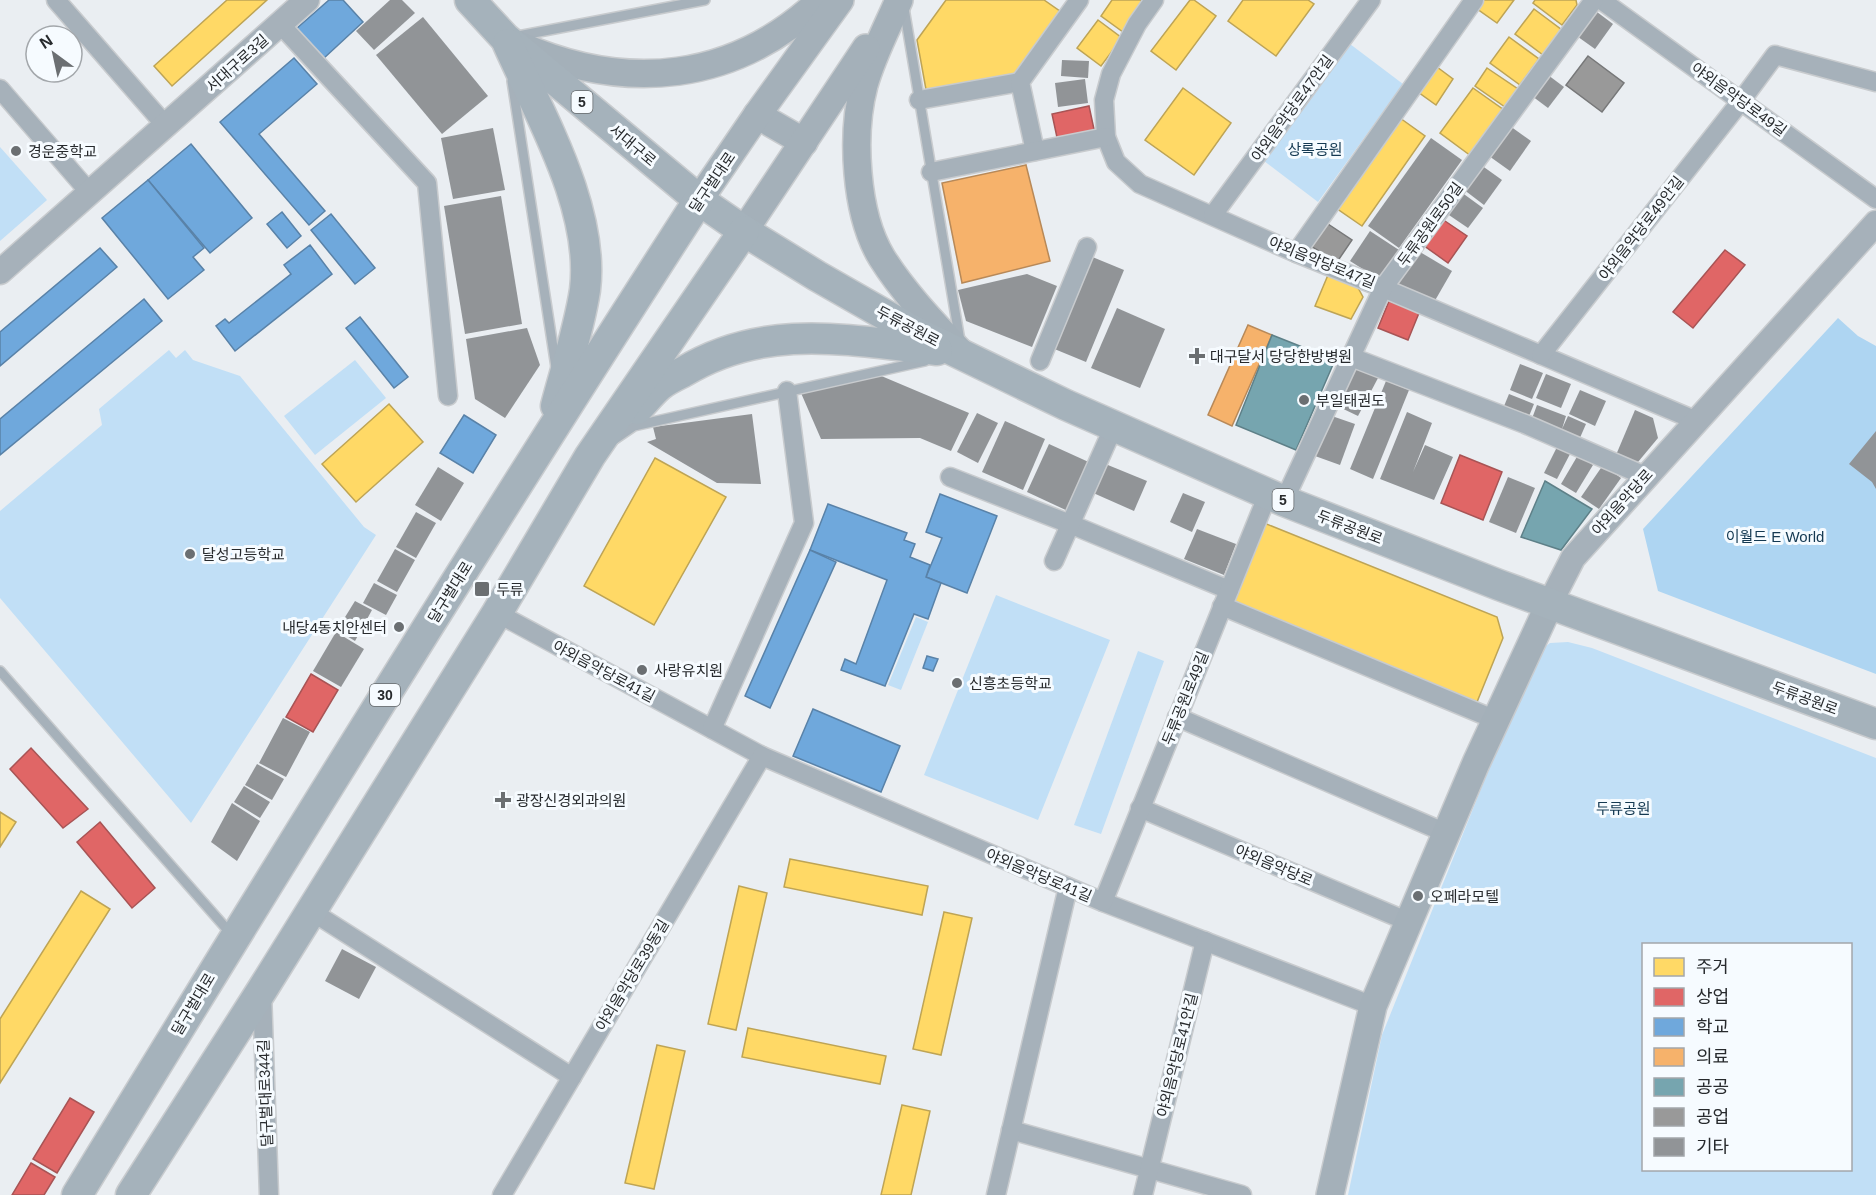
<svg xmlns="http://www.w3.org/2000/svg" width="1876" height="1195" font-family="Arial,'Noto Sans KR',sans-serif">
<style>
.green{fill:#c1dff6;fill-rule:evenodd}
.forest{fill:#aed5f2}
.homes{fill:#ffd966;stroke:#bea455;stroke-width:1.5}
.shops{fill:#e06666;stroke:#a85455;stroke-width:1.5}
.schools{fill:#6fa8dc;stroke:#5982a8;stroke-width:1.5}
.health{fill:#f6b26b;stroke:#b88958;stroke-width:1.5}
.public{fill:#76a5af;stroke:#5e8088;stroke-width:1.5}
.industry{fill:#999;stroke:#777879;stroke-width:1.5}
.building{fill:#919497}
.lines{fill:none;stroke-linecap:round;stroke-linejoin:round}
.service-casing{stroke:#c8cbce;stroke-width:12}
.minor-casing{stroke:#c8cbce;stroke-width:21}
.tertiary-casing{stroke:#c8cbce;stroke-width:27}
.secondary-casing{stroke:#c8cbce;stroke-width:30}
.primary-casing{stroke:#c8cbce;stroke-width:33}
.service{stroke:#a6b1ba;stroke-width:9}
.minor{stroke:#a6b1ba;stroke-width:18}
.tertiary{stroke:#a6b1ba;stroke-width:24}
.secondary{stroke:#a4b0b9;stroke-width:27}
.primary{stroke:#a5b2bb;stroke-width:30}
.poi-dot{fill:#6b6f72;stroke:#f6fbff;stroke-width:2}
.labels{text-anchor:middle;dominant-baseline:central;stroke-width:6;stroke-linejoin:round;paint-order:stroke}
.shield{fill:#f6fbff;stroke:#65696c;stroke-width:1.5}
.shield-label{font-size:14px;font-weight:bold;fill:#272a2d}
.street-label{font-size:15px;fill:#272a2d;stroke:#f6fbff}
.park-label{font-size:15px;fill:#143952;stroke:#f6fbff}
.poi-label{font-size:15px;fill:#272a2d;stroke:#f6fbff;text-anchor:start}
</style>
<rect width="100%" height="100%" fill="#eaeef2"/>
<g class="green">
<path d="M1350 44 1403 84 1318 202 1264 161Z"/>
<path d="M0 147 47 200 0 241Z"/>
<path d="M169 350 176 358 185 350 193 360 240 376 364 527 376 535 191 823 0 598V511L102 425 99 409Z"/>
<path d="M355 360 386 398 315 455 284 416Z"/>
<path d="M996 595 1110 640 1038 820 924 775Z"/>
<path d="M916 617 928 622 901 690 888 685Z"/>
<path d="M1568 642 1592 648 1876 758V1195H1348L1382 1035 1483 784 1538 652 1550 643ZM1644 944H1850V1170H1644Z"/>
<path d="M1138 651 1164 661 1101 834 1074 825Z"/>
</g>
<path class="forest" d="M1838 318 1858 336 1876 346V674L1658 591 1643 529Z"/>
<g class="homes">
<path d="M227 0H267L172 86 154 66Z"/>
<path d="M946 0H1044L1064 14 1013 79 927 95 917 40Z"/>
<path d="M1112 0H1140L1144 3 1123 32 1101 16Z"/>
<path d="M1190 0H1194L1216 16 1176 70 1151 51Z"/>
<path d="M1243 0H1308L1314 4 1276 56 1228 21Z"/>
<path d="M1478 0H1514L1497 23 1473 6Z"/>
<path d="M1535 0H1576L1577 5 1562 25 1533 3Z"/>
<path d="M1534 9 1562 30 1543 55 1515 34Z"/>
<path d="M1098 20 1122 38 1101 66 1077 48Z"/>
<path d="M1509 37 1539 59 1520 85 1490 63Z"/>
<path d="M1437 67 1453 79 1436 105 1418 92Z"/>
<path d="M1487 68 1518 89 1505 107 1475 86Z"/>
<path d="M1183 88 1231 123 1194 175 1145 140Z"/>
<path d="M1473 88 1504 110 1471 156 1440 133Z"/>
<path d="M1400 118 1425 136 1362 226 1336 208Z"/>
<path d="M1328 275 1357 286 1363 297 1351 319 1315 306Z"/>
<path d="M389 404 423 442 356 502 322 464Z"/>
<path d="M655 458 726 497 654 625 584 586Z"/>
<path d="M1264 523 1497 617 1503 638 1477 702 1222 606Z"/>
<path d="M0 812 16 822 0 847Z"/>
<path d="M790 859 928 886 922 915 784 887Z"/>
<path d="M739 886 767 893 736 1030 708 1024Z"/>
<path d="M81 891 110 909 0 1083V1019Z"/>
<path d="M944 912 972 918 941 1055 913 1049Z"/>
<path d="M748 1028 886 1056 880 1084 742 1057Z"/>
<path d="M657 1045 685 1051 654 1189 625 1183Z"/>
<path d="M902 1105 930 1111 911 1195H881Z"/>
</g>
<g class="shops">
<path d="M1089 106 1095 134 1058 142 1052 114Z"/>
<path d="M1442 219 1467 236 1448 263 1423 245Z"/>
<path d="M1725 250 1745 265 1693 328 1673 312Z"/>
<path d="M1389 301 1419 313 1408 340 1378 328Z"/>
<path d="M1460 455 1502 472 1483 520 1441 503Z"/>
<path d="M311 674 338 690 313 732 286 717Z"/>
<path d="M31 748 88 809 63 828 10 769Z"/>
<path d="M100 822 155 888 132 908 77 842Z"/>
<path d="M70 1098 94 1112 57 1173 33 1159Z"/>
<path d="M31 1163 55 1177 44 1195H12Z"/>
</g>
<g class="schools">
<path d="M329 0H343L363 22 323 59 296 29Z"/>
<path d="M294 58 317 84 259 134 325 211 309 225 220 122Z"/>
<path d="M191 144 252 218 210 253 148 180Z"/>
<path d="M148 180 204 248 193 257 204 270 168 299 102 218Z"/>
<path d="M282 212 301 236 287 248 267 224Z"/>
<path d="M331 214 375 268 355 284 311 230Z"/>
<path d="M310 245 332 274 235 351 216 326 225 319 229 323 291 274 284 265Z"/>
<path d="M100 248 117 267 0 366V332Z"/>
<path d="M144 299 162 321 0 455V419Z"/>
<path d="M360 317 408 377 394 388 346 328Z"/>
<path d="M464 415 496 435 473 473 440 453Z"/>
<path d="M940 494 997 516 967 593 926 577 942 538 926 532Z"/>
<path d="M828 504 907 533 904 540 915 544 910 557 930 565 926 577 941 583 928 619 914 614 885 686 841 670 845 659 856 664 887 580 810 550Z"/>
<path d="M810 550 836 562 770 708 745 696Z"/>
<path d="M927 656 938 659 933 671 923 668Z"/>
<path d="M813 709 900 746 881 792 793 756Z"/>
</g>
<g class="health">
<path d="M1026 165 1050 261 962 283 942 183Z"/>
<path d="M1248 325 1272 335 1232 426 1208 415Z"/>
</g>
<g class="public">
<path d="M1272 335 1335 360 1296 450 1236 425Z"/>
<path d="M1545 481 1592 509 1561 550 1521 537Z"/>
</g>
<g class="industry">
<path d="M1588 56 1624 83 1602 112 1566 85Z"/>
<path d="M1325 222 1352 240 1337 262 1309 245Z"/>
</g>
<g class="building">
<path d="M390 0H402L415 13 374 50 356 31Z"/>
<path d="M1593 9 1613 24 1595 49 1574 34Z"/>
<path d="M423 17 488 96 442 134 376 55Z"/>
<path d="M1062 60 1089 61 1088 78 1061 76Z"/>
<path d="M1548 75 1564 87 1548 108 1532 96Z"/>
<path d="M1085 79 1088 103 1058 107 1055 83Z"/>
<path d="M1510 126 1531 141 1510 171 1489 156Z"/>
<path d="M493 128 505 190 453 199 441 138Z"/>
<path d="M1431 138 1462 160 1399 248 1368 226Z"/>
<path d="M1481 165 1502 180 1484 205 1463 189Z"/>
<path d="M1461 192 1483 208 1468 228 1446 213Z"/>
<path d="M501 196 522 324 465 334 444 206Z"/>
<path d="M1370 231 1399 250 1380 280 1350 261Z"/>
<path d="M1420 252 1452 271 1433 304 1393 284Z"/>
<path d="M1090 256 1124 270 1086 362 1052 348Z"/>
<path d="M1027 274 1057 286 1032 347 966 321 958 290Z"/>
<path d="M1117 308 1165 329 1140 388 1091 368Z"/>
<path d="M527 328 540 365 505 418 475 399 466 339Z"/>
<path d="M1520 364 1543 373 1532 399 1510 390Z"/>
<path d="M1354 367 1378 378 1358 416 1335 405Z"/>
<path d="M1546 374 1571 384 1561 408 1536 398Z"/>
<path d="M879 375 969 413 951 451 920 438 821 439 801 393Z"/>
<path d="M1386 381 1409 390 1373 479 1350 469Z"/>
<path d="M1580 390 1606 401 1595 426 1569 414Z"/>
<path d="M1509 394 1534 404 1527 421 1502 411Z"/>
<path d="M1537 405 1566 416 1562 429 1568 416 1586 424 1579 440 1530 424Z"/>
<path d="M1635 410 1653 418 1658 438 1638 462 1616 455Z"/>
<path d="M1407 412 1432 423 1413 472 1425 445 1453 457 1434 500 1380 479Z"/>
<path d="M977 413 998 423 978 463 957 452Z"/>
<path d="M752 414 761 484 717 483 647 442 656 439 653 427Z"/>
<path d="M1329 415 1355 424 1340 465 1315 456Z"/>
<path d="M1005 421 1045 439 1023 490 982 472Z"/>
<path d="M1876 431V489L1872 482 1849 464Z"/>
<path d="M1049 444 1093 464 1070 512 1027 492Z"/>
<path d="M1557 447 1570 454 1557 479 1544 473Z"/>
<path d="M1578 455 1593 465 1576 493 1561 484Z"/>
<path d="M1103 463 1147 481 1134 511 1091 492Z"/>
<path d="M1603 465 1621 478 1599 509 1581 497Z"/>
<path d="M438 467 464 483 441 521 415 505Z"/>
<path d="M1508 477 1535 488 1516 533 1489 522Z"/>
<path d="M1183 493 1205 502 1192 532 1170 522Z"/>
<path d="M416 512 436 523 416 558 396 547Z"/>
<path d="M1197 529 1236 544 1224 575 1184 559Z"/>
<path d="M395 549 415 560 397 592 377 581Z"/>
<path d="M374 583 397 595 386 615 363 603Z"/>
<path d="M355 601 372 610 355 641 337 630Z"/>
<path d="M336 632 364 649 341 687 313 671Z"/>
<path d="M283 718 310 732 286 777 259 763Z"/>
<path d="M257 764 284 779 272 800 245 785Z"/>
<path d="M244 786 270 802 260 818 234 802Z"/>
<path d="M232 803 260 821 237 861 211 842Z"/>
<path d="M342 949 376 967 359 999 325 981Z"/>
</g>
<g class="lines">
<defs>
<g id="service">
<path d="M904 8 960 341"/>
<path d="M518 36 705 0"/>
<path d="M512 81 556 367"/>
<path d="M615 439 634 426 925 361"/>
<path d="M0 671 232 935"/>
</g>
<g id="minor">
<path d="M56 0 166 126"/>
<path d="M1154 0 1137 24 1111 74 1104 100 1106 137 1116 162 1140 184 1296 253 1383 288 1697 421"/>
<path d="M1601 0 1876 199"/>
<path d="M280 24 427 183 448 396"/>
<path d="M0 89 90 193"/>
<path d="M919 100 1020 82"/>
<path d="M1035 151 1020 82 1079 0"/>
<path d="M931 172 1106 137"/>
<path d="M1213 215 1371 0"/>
<path d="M1296 253 1474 0"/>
<path d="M1541 355 1741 101 1775 55 1876 82"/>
<path d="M1351 357 1525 424 1645 476"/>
<path d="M1040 361 1087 247"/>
<path d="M950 477 1070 524 1229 590"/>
<path d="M1284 501 1383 288 1594 0"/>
<path d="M1054 561 1114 426"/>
<path d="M1222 606 1496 720"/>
<path d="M497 613 762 756 1103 902 1373 1006"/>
<path d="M1177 717 1446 833"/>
<path d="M712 729 804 523 787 391"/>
<path d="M1140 808 1409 922"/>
<path d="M1103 902 1268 494"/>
<path d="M311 911 572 1077"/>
<path d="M262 993 269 1195"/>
<path d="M1011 1130 1242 1195"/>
<path d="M502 1195 762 756"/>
<path d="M996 1195 1068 887"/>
<path d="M1143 1195 1205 941"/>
</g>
<g id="tertiary">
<path d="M0 272 307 0"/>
<path d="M1550 603 1573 558 1876 223"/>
</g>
<g id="secondary">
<path d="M899 0C887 28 872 56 864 85 851 134 855 214 882 258 904 293 933 323 961 353"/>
<path d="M519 45C627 93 734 82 821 0"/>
<path d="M757 115 804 142"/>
<path d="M699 200 757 115 840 0"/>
<path d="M744 231 866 48"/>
<path d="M1330 1195 1373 1006 1476 763 1550 603"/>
</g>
<g id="primary">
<path d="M470 0 505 38 699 200 744 231 817 276 915 332 1066 405 1284 501 1499 585 1876 724"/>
<path d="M508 44C540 116 595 209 585 290 579 329 566 368 556 406"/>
<path d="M637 409C644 402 651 393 659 386 666 380 675 376 683 372 765 322 848 340 937 350"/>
<path d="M77 1195C281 861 487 528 699 200"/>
<path d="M131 1195 262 990 497 613 590 456 744 231"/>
</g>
</defs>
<use href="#service" class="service-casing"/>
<use href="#minor" class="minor-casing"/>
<use href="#tertiary" class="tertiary-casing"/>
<use href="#secondary" class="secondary-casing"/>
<use href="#primary" class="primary-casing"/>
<use href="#service" class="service"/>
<use href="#minor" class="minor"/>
<use href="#tertiary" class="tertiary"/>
<use href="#secondary" class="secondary"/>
<use href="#primary" class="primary"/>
</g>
<g class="poi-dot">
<circle cx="16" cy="151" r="6"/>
<path d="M1194 347h6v6h6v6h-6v6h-6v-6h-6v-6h6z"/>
<circle cx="1304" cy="400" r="6"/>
<circle cx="190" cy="554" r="6"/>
<rect x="474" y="581" width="16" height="16" rx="3"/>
<circle cx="399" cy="627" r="6"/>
<circle cx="642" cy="670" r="6"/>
<circle cx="957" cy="683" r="6"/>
<path d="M500 791h6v6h6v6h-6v6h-6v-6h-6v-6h6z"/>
<circle cx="1418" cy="896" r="6"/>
</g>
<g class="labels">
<g class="shield">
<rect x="571.5" y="91" width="21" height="22" rx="4.5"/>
<rect x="1272.5" y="489" width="21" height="22" rx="4.5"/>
<rect x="370" y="684" width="30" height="22" rx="4.5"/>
</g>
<g class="shield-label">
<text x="582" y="102">5</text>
<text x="1283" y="500">5</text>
<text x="385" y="695">30</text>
</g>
<g class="street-label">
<text transform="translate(237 63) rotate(-42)">서대구로3길</text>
<text transform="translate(1739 99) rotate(36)">야외음악당로49길</text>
<text transform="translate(1292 108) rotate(-54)">야외음악당로47안길</text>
<text transform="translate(633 145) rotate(40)">서대구로</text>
<text transform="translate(712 182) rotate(-56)">달구벌대로</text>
<text transform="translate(1430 224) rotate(-54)">두류공원로50길</text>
<text transform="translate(1641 228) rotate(-52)">야외음악당로49안길</text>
<text transform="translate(1322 262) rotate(22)">야외음악당로47길</text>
<text transform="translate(908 326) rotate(28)">두류공원로</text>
<text transform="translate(1622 502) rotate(-48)">야외음악당로</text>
<text transform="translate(1350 527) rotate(21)">두류공원로</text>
<text transform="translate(450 592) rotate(-58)">달구벌대로</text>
<text transform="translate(604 671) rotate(28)">야외음악당로41길</text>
<text transform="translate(1185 698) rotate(-68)">두류공원로49길</text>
<text transform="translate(1805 698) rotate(20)">두류공원로</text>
<text transform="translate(1274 865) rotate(23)">야외음악당로</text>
<text transform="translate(1039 875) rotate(23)">야외음악당로41길</text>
<text transform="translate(632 975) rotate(-59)">야외음악당로39동길</text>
<text transform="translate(193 1004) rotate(-59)">달구벌대로</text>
<text transform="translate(1177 1055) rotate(-76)">야외음악당로41안길</text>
<text transform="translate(265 1093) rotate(-92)">달구벌대로344길</text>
</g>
<g class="park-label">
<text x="1315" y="149">상록공원</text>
<text x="1775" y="536">이월드 E World</text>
<text x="1623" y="808">두류공원</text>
</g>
<g class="poi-label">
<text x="28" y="151">경운중학교</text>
<text x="1210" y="356">대구달서 당당한방병원</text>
<text x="1316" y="400">부일태권도</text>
<text x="202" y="554">달성고등학교</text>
<text x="496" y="589">두류</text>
<text x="387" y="627" text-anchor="end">내당4동치안센터</text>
<text x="654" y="670">사랑유치원</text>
<text x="969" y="683">신흥초등학교</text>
<text x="516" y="800">광장신경외과의원</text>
<text x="1430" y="896">오페라모텔</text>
</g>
</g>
<rect x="1642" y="943" width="210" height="228" fill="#f6fbff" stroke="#a3a7ab" stroke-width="1.5"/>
<rect x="1654" y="958" width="30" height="18" fill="#ffd966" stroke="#a3a7ab" stroke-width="1.5"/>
<text x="1696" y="973" font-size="18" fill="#272a2d">주거</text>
<rect x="1654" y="988" width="30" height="18" fill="#e06666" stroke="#a3a7ab" stroke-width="1.5"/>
<text x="1696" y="1003" font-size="18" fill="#272a2d">상업</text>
<rect x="1654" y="1018" width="30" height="18" fill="#6fa8dc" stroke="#a3a7ab" stroke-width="1.5"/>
<text x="1696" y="1033" font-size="18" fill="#272a2d">학교</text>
<rect x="1654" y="1048" width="30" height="18" fill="#f6b26b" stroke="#a3a7ab" stroke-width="1.5"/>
<text x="1696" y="1063" font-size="18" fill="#272a2d">의료</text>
<rect x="1654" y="1078" width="30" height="18" fill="#76a5af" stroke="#a3a7ab" stroke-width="1.5"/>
<text x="1696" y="1093" font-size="18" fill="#272a2d">공공</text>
<rect x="1654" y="1108" width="30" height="18" fill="#999999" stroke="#a3a7ab" stroke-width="1.5"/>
<text x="1696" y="1123" font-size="18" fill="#272a2d">공업</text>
<rect x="1654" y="1138" width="30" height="18" fill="#919497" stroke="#a3a7ab" stroke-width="1.5"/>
<text x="1696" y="1153" font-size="18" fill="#272a2d">기타</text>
<g transform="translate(54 54) rotate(327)"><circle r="28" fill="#f6fbff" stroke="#a3a7ab" stroke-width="1.5"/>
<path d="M0-4.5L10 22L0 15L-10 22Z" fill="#6b6f72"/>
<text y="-9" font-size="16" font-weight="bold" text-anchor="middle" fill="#272a2d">N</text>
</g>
</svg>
